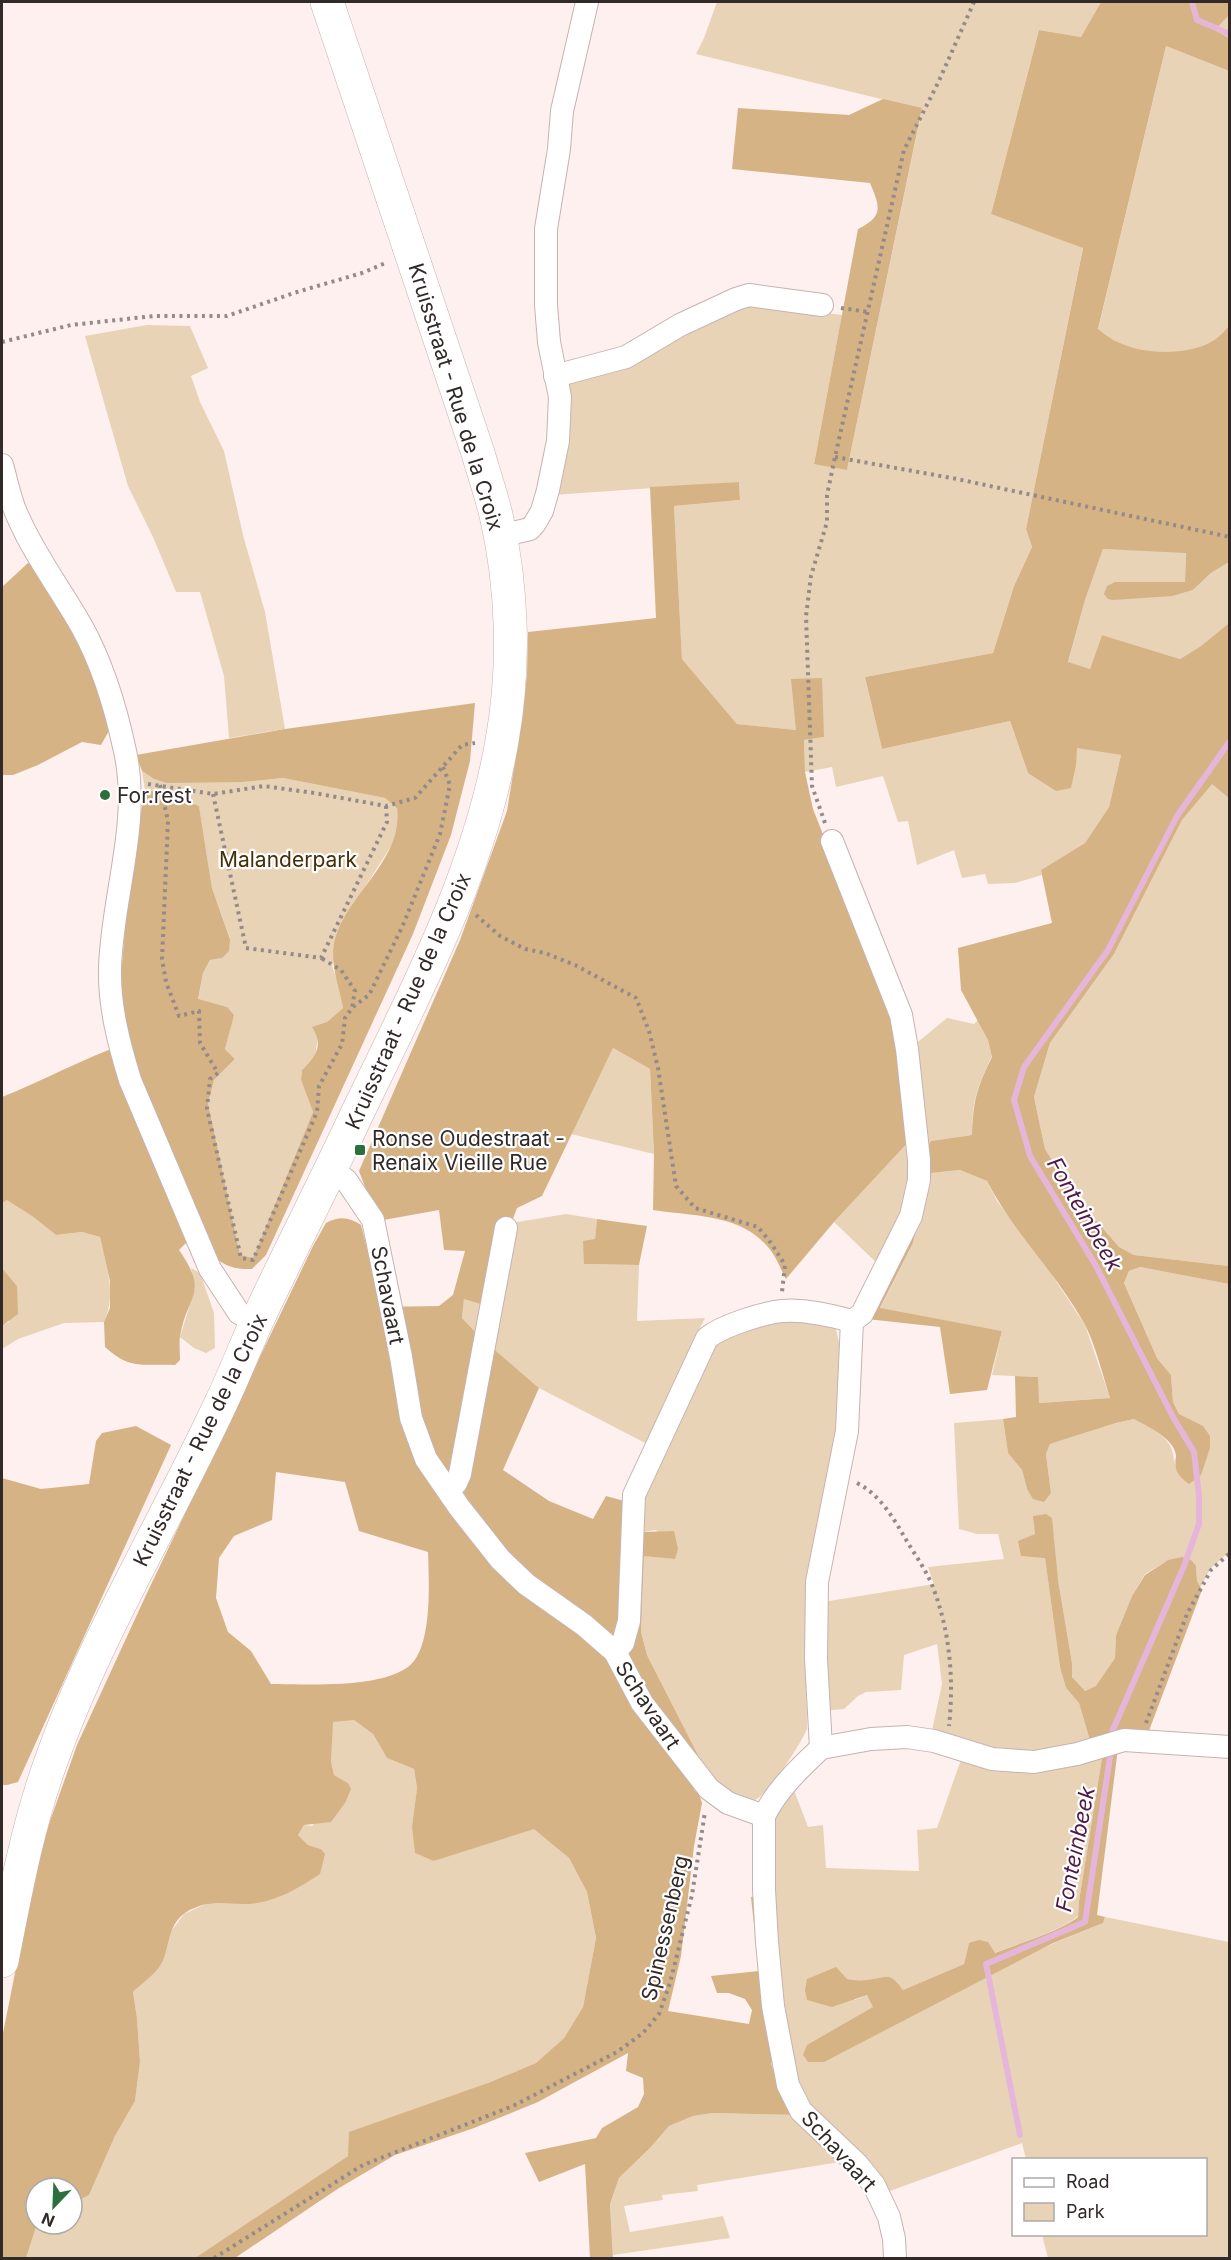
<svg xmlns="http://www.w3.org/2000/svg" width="1231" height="2260" font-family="Inter,sans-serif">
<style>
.green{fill:#e8d3b7}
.forest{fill:#d5b385;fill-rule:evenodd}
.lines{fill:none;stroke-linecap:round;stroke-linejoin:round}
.stream{stroke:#e6b6da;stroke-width:6}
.street-casing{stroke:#c6b3b1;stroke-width:24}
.primary-casing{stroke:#c6b3b1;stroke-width:34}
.path{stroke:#948a89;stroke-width:4;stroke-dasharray:3 4.5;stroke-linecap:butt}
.street{stroke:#fff;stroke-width:22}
.primary{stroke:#fff;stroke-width:33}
.poi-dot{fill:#2b703c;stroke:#fff;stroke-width:2}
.labels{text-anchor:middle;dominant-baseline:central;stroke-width:4.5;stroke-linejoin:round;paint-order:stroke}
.street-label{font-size:21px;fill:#312a29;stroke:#fff}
.poi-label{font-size:21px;fill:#312a29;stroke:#fff;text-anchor:start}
.park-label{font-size:21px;fill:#462e08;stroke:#fff}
.water-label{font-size:22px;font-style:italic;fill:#511947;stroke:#fff}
</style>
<rect width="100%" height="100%" fill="#fdf0ef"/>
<g class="green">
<path d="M717 2H1101L1081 37 1039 30 991 214 1083 247 1026 529 1032 547 1014 586 993 653 865 677 882 749 1010 721 1028 773 1076 765V747L1121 755 1109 807 1085 843 1041 870 1042 875 1015 883 988 884 985 874 962 878 954 850 917 865 908 821 898 822 883 776 836 787 832 767 805 772 804 740 824 737 796 730 737 724 682 659 674 506 740 500 739 482 553 495 565 385 747 303 842 315 814 463 847 470 922 109 696 54 704 38Z"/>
<path d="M1229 15V38L1215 30Z"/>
<path d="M1166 46 1229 71V326C1224 331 1219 338 1212 341 1186 357 1144 356 1118 342 1111 339 1104 334 1098 330Z"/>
<path d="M147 325 190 326 208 368 191 376 200 402 224 451 243 535 265 612 285 729 229 738 224 676 200 592H176L153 537 128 486 85 336Z"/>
<path d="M1103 549 1186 552 1185 582H1115L1173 596 1193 590 1211 573 1229 562V623L1201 646 1180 659 1102 635 1090 669 1068 663 1085 600Z"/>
<path d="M142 771 154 779 243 782 283 778 385 798 397 807 399 823 395 840 352 907 332 966 338 983 343 1008 327 1022 318 1036 315 1057 302 1070 301 1080 313 1112 253 1258 240 1255 208 1103 214 1080 235 1059 225 1049 230 1029 227 1007 198 1000 203 973 210 960 222 958 230 938 212 888 199 806 170 793 145 790Z"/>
<path d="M1212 783 1230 798 1229 1266 1134 1255 1119 1247 1075 1196 1045 1149 1034 1097 1050 1043 1114 954 1182 820Z"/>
<path d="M947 1018 974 1024 978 1020 988 1040 992 1056C977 1087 972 1101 972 1135L931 1141 926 1148 913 1046Z"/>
<path d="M613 1048 650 1069 654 1154 571 1134Z"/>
<path d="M913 1137 914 1187 880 1266 834 1222Z"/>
<path d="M960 1170 987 1181 997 1201 1048 1269 1085 1325 1110 1398 1038 1403V1377L992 1375 1002 1331 880 1309 913 1243 931 1173Z"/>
<path d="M7 1199 32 1216 56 1235 82 1232 100 1237C106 1267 117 1292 104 1322L64 1323 18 1339 2 1349V1326L9 1322 17 1286 2 1268V1203Z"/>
<path d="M566 1214 597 1219 595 1239 584 1264 639 1265 637 1321 705 1318 691 1346 651 1446 539 1388 481 1338 462 1318 464 1299 511 1223Z"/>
<path d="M1140 1267 1229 1284V1552L1210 1569 1200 1588 1197 1581 1196 1566 1168 1560 1145 1574 1132 1596 1116 1635 1115 1658 1096 1687 1084 1691 1072 1677V1663L1058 1580 1045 1557 1060 1667 1066 1688 1079 1703 1091 1744 1031 1757 931 1735 942 1684 937 1644 904 1655 901 1690 866 1692 858 1696 844 1709 822 1711 823 1602 934 1584 928 1567 1004 1559 998 1534H977L959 1529 954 1423 1003 1419 1008 1453 1022 1470 1027 1489 1051 1493 1046 1454 1050 1444 1116 1423 1134 1419C1153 1430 1174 1437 1174 1462L1190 1420 1179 1414 1173 1402 1171 1375 1157 1358 1124 1283 1129 1271Z"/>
<path d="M191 1268 200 1273 214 1313 215 1348 206 1353 194 1348 180 1337 195 1288Z"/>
<path d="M780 1316 835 1326 841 1350 839 1392 832 1465 806 1627 807 1729C800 1745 770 1792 755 1800 750 1802 745 1801 741 1800L697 1766 698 1755 647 1655 641 1632 644 1555 675 1559 656 1530 643 1532 638 1506 712 1340Z"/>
<path d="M353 1719 373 1734 387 1758 414 1769 417 1788 412 1826 434 1861 534 1828 569 1858 587 1892 596 1938 583 2007 564 2038 536 2063 488 2083 348 2156 195 2258H26L37 2224H72V2204L89 2195 115 2136 135 2101 140 2062 137 2018 133 1992 160 1966 169 1934 184 1914 210 1902H232L321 1849 308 1845 298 1835 304 1825 312 1826 348 1783 334 1775 331 1761 332 1722Z"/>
<path d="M1103 1752 1079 1901 1078 1916C1061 1931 1017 1944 994 1953L969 1943 964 1964 903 1990C889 1970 887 1978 866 1980 860 1981 853 1980 847 1979L855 2000 867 1995 874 2007 808 2045 1103 1923 1105 1917 1229 1942V2258H1048L1042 2235 1206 2234V2160L1026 2159 1022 2143 890 2191 862 2158 815 2118 786 2065 770 1817 792 1785 808 1827 823 1825 826 1868 919 1871 917 1830 937 1828 963 1754Z"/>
<path d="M713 2113 799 2115 846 2161 697 2185 698 2191 662 2195 663 2200 624 2206 630 2232 723 2216 730 2238 613 2255 610 2204 619 2178 651 2147 669 2126 693 2116Z"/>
</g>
<g class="forest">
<path d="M1101 2H1229V15L1215 30 1229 38V71L1166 46 1098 329C1104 334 1111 339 1118 342 1143 355 1188 356 1212 341 1219 338 1224 331 1229 326V562L1211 573 1193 590 1173 596 1113 600 1108 599 1104 594 1107 586 1115 582H1185L1186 553 1103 549 1085 600 1068 662 1090 669 1102 635 1180 659 1201 646 1229 623V798L1212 784 1182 820 1114 954 1050 1043 1034 1097 1045 1149 1075 1196 1119 1247 1134 1255 1229 1266V1284L1140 1267 1129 1271 1124 1283 1157 1358 1171 1375 1173 1402 1179 1414 1203 1426 1210 1436V1448L1201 1475 1189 1484C1166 1467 1182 1463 1173 1447 1165 1434 1146 1426 1134 1419L1116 1423 1050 1444 1046 1454 1051 1493 1044 1502 1033 1499 1027 1489 1022 1470 1008 1453 1003 1419 1016 1417 1015 1376 1038 1377 1039 1403 1110 1398C1103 1376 1095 1343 1084 1323 1056 1273 1013 1232 987 1181L960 1170 931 1173 913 1243 880 1308 1002 1331 987 1390 950 1394 940 1327 867 1319 926 1148 931 1141 972 1135C973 1101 977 1087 992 1057L988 1040 961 990 958 948 1052 923 1041 870 1085 843 1109 807 1121 755 1077 748 1076 765 1071 788 1056 791 1028 773 1010 721 882 749 865 677 993 653 1014 586 1032 547 1026 529 1083 248 991 214 1039 30 1081 37Z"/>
<path d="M883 99 922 108 847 470 814 464 858 229C884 216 880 207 870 183L732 169 738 108 849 115Z"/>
<path d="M739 482 740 500 674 506 682 659 737 724 796 730 791 679 822 678 824 737 804 740 805 772 813 809 893 1012 913 1137 834 1222 786 1279C780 1268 775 1254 767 1246 740 1214 691 1216 653 1210L654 1154 650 1069 613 1048 542 1196 517 1208 481 1304 464 1299 462 1318 481 1338 539 1388 503 1470 549 1501 593 1519 606 1496 628 1502 622 1511 621 1525 643 1532 674 1531 678 1549 675 1559 644 1556 641 1632 647 1655 698 1755 694 1790 699 1794 702 1803 694 1846 681 1956 668 2011 749 2024 752 2010 745 1999 729 1993H717L711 1976 759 1971 751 1897 774 1895 786 2065 771 2063 780 2092 799 2115 713 2113 693 2116 669 2126 651 2147 619 2178 610 2204 613 2258H590L585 2164 539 2182 525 2153 596 2138 602 2128 638 2107 644 2094 643 2078 626 2071 628 2053 538 2102 474 2128 395 2155 339 2188 235 2258H195L348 2156 349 2132 488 2083 536 2063 564 2038 583 2007 596 1938 587 1892 569 1858 534 1829 434 1861 415 1853 412 1826 417 1788 414 1769 387 1758 373 1734 354 1720 333 1722 331 1761 334 1775 348 1783 351 1789 345 1803 331 1822 304 1825 298 1835 308 1845 321 1849 325 1854 320 1874C300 1887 281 1899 257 1903 230 1907 212 1896 185 1913 166 1926 170 1951 160 1966 153 1976 141 1984 133 1992L137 2018 140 2062 135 2101 115 2136 89 2195 72 2204V2188H36L37 2224 26 2258H2V2038L35 1873 50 1821 77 1745 147 1593 313 1246 326 1223C339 1216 349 1217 361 1225L382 1307 439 1306 453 1295 465 1251 444 1250 439 1210 378 1221 359 1171 460 940 507 811 523 712 527 674 528 632 656 618 650 487ZM276 1472 345 1482 359 1531 428 1552C429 1580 432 1638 414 1661 391 1690 306 1684 271 1684L251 1651 228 1632 216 1598 219 1558 234 1536 272 1520Z"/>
<path d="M28 563 41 570 78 631 110 729 101 745 82 742 38 765 13 775H2V587Z"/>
<path d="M475 703 470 761 451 835 413 934 266 1255 252 1269C220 1270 214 1256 195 1234L179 1250C210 1295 187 1293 180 1337 179 1344 180 1353 180 1360L175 1365C144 1363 131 1371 105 1347L104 1322 110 1308V1281L100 1237 82 1232 56 1235 32 1216 7 1200 2 1203V1097C43 1081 81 1059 123 1045L121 975 130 873 145 790 169 793 199 806 212 888 230 939 229 951 222 958 210 960 203 973 198 999 227 1007 234 1015 225 1049 235 1059 214 1080 208 1103 240 1255 253 1258 313 1112 301 1080 302 1070C316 1057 324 1045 312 1027L327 1022 343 1008C339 985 329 963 335 939 348 893 404 859 397 808L385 798 283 778 243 782 167 783 154 779 142 771 136 755 285 729Z"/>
<path d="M597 1219 647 1226 639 1265 584 1264 583 1241 595 1239Z"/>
<path d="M2 1268 17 1286 18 1314 2 1326Z"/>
<path d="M136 1426 171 1445 18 1782 7 1785H2V1478L41 1489 89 1484 96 1441 102 1433Z"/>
<path d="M1046 1514 1052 1518 1058 1580 1072 1663V1677L1085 1691 1096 1686 1115 1658 1116 1635 1132 1596 1145 1575 1168 1560 1182 1557 1191 1560 1196 1566 1197 1581 1202 1590 1147 1736 1091 1744 1079 1703 1066 1688 1060 1667 1045 1558 1021 1556 1018 1541 1035 1534 1033 1516Z"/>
<path d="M1118 1748 1097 1915 1105 1917 1103 1923 1051 1944 824 2062H808L803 2055 807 2045 873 2007 867 1995 832 2007 807 2000 805 1990 807 1979 836 1967 847 1979C853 1980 860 1981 866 1980 887 1978 889 1970 903 1990L964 1964 969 1943 979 1940 988 1942 995 1953C1017 1944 1061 1931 1078 1917L1079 1901 1103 1752Z"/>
</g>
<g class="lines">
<g class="stream">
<path d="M1192 2 1197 20 1230 34"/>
<path d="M1112 1732 1184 1566 1199 1524V1495L1194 1452 1173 1417 1096 1266 1030 1156 1014 1100 1024 1067 1108 950 1177 816 1230 741"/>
<path d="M1020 2135 986 1964 1085 1922 1110 1757"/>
</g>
<defs>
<g id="street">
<path d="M555 376 626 357 680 325 736 299 749 295 822 305"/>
<path d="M2 465C7 482 10 501 18 517 35 556 61 590 82 627 103 665 116 709 125 751 141 823 112 896 110 968 109 1006 119 1044 130 1080L210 1269 239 1313 256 1323"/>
<path d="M500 536 530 529 535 523 542 511 548 490 558 441 560 397 549 342 546 305V229L559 149 562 111 587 2"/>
<path d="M331 1168 346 1180 373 1220 401 1357 411 1418 426 1459 459 1507 500 1559 526 1584 584 1625 615 1652 642 1703 709 1789 728 1803 764 1816"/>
<path d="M448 1490 456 1483 460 1474 506 1228"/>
<path d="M615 1652 623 1643 629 1621 634 1495 707 1338C722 1326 762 1313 782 1311 805 1309 830 1315 852 1321"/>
<path d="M821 1748 816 1659 817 1582 847 1431 852 1321 862 1314 911 1216 919 1180V1160L907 1049 901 1015 832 841"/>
<path d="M821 1748C800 1768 777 1789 764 1816V1890L767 1942 773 2006 788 2085 801 2111 857 2164 874 2185 889 2217 894 2239 895 2258"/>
<path d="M821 1748 871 1739 907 1737 934 1741 992 1759 1034 1762 1077 1754 1124 1740 1230 1747"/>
</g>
<path id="primary" d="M2 1961C15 1895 27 1828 50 1764 94 1639 164 1525 220 1405 233 1378 244 1350 256 1323 288 1254 323 1187 355 1118 413 997 479 875 502 741 515 668 513 588 496 515 491 494 484 474 478 453L327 2"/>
</defs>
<use href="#street" class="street-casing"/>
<use href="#primary" class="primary-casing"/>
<g class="path">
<path d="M841 308 868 312"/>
<path d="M2 342 71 325 154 316H227L297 292 362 273 388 262"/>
<path d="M835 457 957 479 1230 537"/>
<path d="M148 784 213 794 264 786 314 793 386 806 415 798 462 745 475 743"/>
<path d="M160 785 168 821 162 959 166 982 179 1016 199 1011 200 1043 218 1073 210 1079 207 1109 241 1258 253 1260 317 1112 319 1086 342 1044 345 1018 352 1008 355 991 341 970 321 958"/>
<path d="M213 794 246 948 321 958 387 822 386 806"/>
<path d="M825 823 812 786 806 616 811 576 827 522V495L835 457 904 150 938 83 974 2"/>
<path d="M476 915 500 936 525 949 545 953 575 965 636 998 649 1031 658 1068 676 1186 695 1208 758 1227 771 1243 785 1265 782 1292"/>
<path d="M353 1007 369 995 403 925 440 834 450 785 443 767"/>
<path d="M857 1483C879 1494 893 1517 905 1538 915 1555 927 1571 934 1590 950 1633 954 1680 949 1726"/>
<path d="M1146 1723 1187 1614 1211 1570 1230 1553"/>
<path d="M214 2258 363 2165 513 2106 617 2052 643 2033 659 2014 670 1983 692 1895 705 1812"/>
</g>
<use href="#street" class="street"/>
<use href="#primary" class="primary"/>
</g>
<g class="poi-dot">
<circle cx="105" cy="795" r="6"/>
<rect x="354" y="1144" width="12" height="12" rx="3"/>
</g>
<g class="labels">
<g class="street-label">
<text transform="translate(456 397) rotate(73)">Kruisstraat - Rue de la Croix</text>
<text transform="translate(408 1001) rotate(-66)">Kruisstraat - Rue de la Croix</text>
<text transform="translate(388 1295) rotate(79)">Schavaart</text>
<text transform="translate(200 1440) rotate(-64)">Kruisstraat - Rue de la Croix</text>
<text transform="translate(648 1705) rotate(57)">Schavaart</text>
<text transform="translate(665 1928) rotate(-77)">Spinessenberg</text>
<text transform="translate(839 2151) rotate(48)">Schavaart</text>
</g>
<g class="poi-label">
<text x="117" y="795">For.rest</text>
<text x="372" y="1138">Ronse Oudestraat -<tspan x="372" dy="24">Renaix Vieille Rue</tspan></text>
</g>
<g class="park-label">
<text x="288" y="859">Malanderpark</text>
</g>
<g class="water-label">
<text transform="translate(1085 1214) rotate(60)">Fonteinbeek</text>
<text transform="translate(1075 1849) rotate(-79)">Fonteinbeek</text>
</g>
</g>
<rect width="1231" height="2260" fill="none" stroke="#312a29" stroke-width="6"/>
<rect x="1012" y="2158" width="195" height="78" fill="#ffffff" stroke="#adaaa9" stroke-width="1.5"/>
<rect x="1024" y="2178" width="30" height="9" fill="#ffffff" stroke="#adaaa9" stroke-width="1.5"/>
<text x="1066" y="2188" font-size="18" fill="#312a29">Road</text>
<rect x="1024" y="2203" width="30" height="18" fill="#e8d3b7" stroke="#adaaa9" stroke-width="1.5"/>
<text x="1066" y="2218" font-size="18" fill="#312a29">Park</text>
<g transform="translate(54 2206) rotate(203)"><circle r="28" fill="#ffffff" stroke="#adaaa9" stroke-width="1.5"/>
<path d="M0-4.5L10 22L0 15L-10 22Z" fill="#2b703c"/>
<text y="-9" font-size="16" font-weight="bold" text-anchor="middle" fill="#312a29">N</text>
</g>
</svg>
